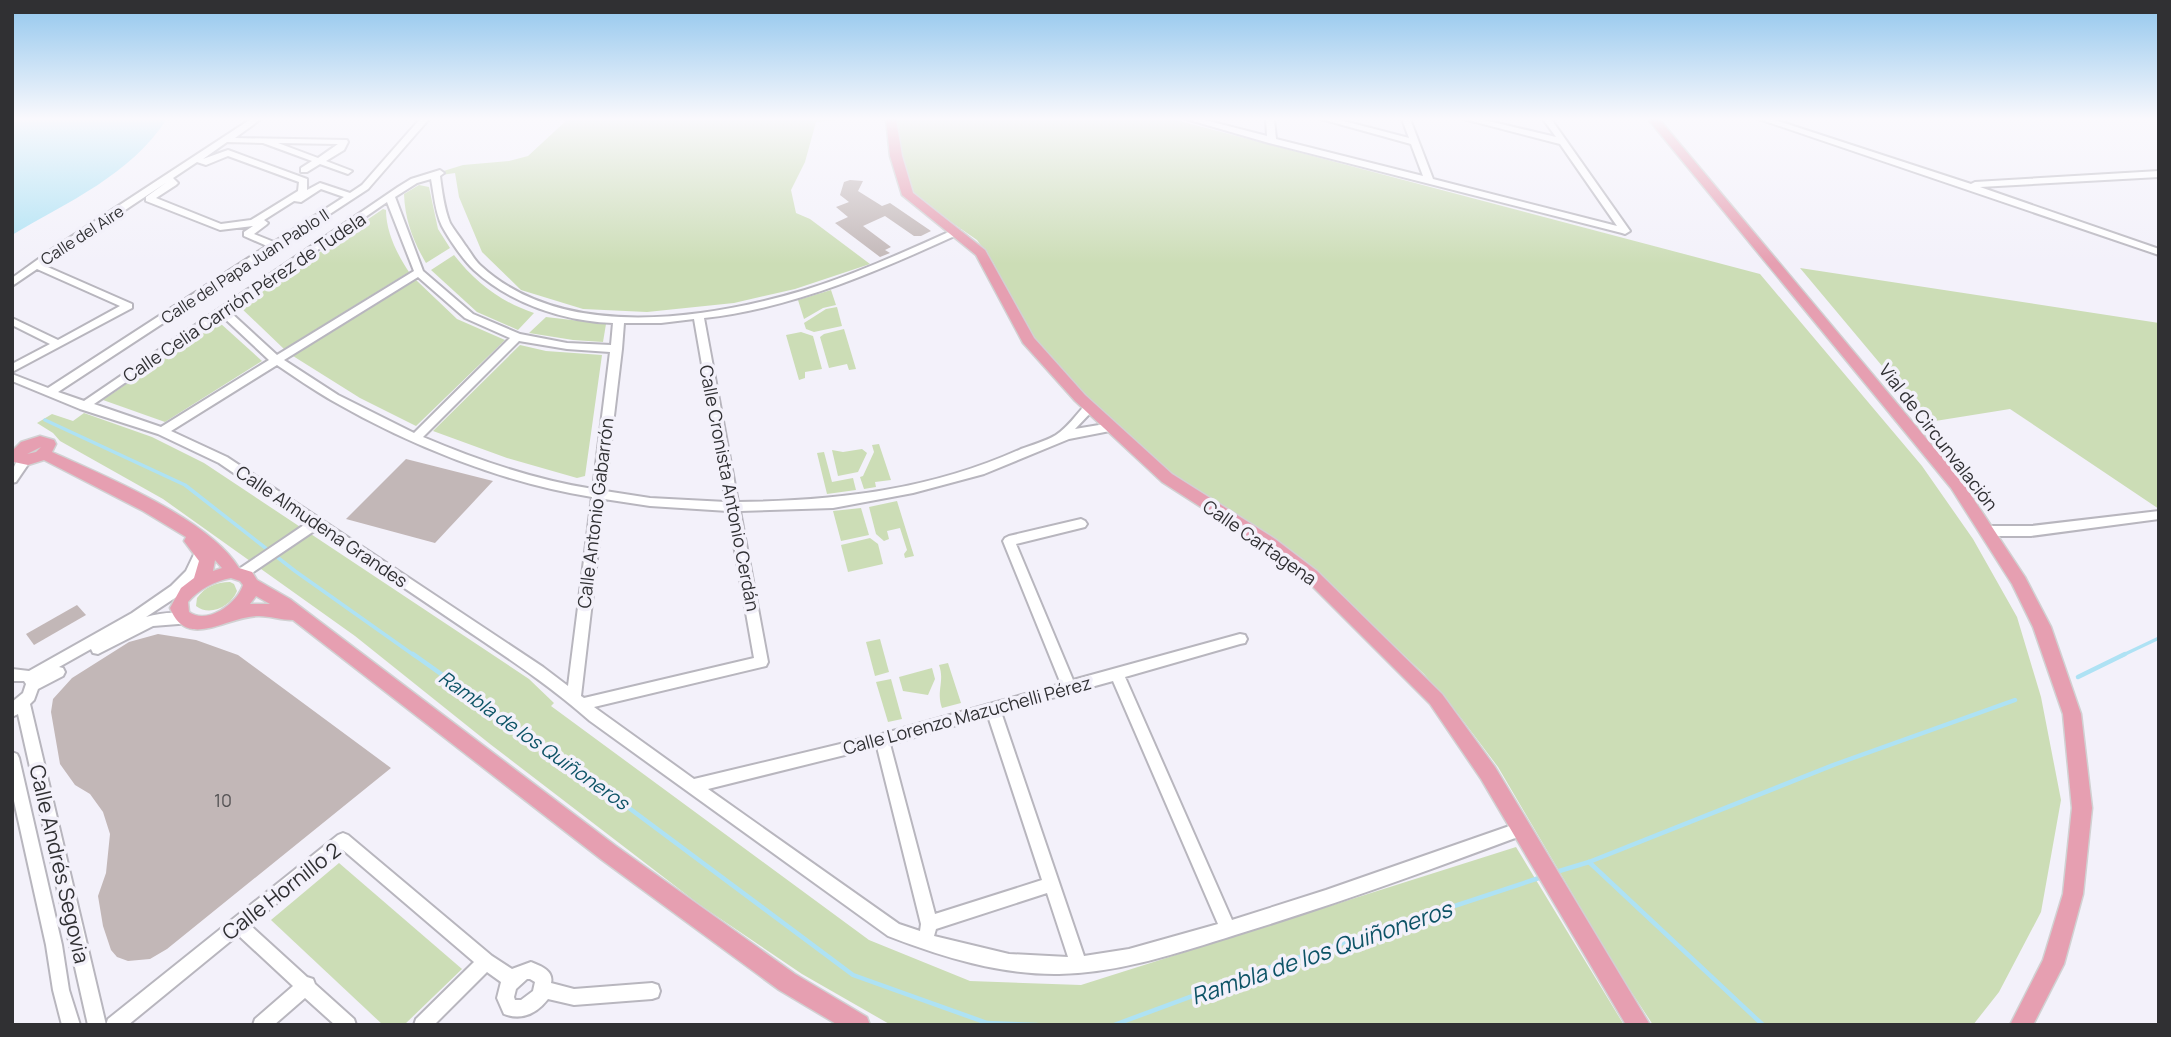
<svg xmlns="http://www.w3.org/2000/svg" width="2171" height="1037" font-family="Manrope,sans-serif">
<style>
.green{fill:#ccddb6}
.water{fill:#aee2f4}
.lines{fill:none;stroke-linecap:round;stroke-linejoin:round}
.stream-far1{stroke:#aee2f4;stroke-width:3.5}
.stream{stroke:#aee2f4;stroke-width:4.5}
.building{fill:#c2b7b7}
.minor-casing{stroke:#b8b6be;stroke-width:4}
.major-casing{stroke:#d1d1d2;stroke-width:3}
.minor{fill:#fff;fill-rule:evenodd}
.major{fill:#e69fb1;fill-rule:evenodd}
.labels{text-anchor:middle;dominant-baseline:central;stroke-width:7;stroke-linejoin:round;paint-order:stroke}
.far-street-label{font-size:16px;fill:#303033;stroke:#f3f1fa}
.street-label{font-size:18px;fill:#303033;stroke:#f3f1fa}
.near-number-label{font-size:18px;fill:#545254}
.water-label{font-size:19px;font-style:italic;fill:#0d5366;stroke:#f3f1fa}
.near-street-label{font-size:21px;fill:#303033;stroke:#f3f1fa}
.near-water-label{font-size:23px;font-style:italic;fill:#0d5366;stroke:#f3f1fa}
</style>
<rect width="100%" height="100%" fill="#f3f1fa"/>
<g class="green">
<path d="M568 119H847L816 122 805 162 791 190 796 213 810 219 870 264 795 289 734 303 647 312 583 309 521 290 482 252 459 197 455 173 421 178 463 165 509 161 528 156Z"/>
<path d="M895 119H1172L1760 274 1922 466 1973 539 2017 617 2041 697 2061 800 2041 912 1999 992 1973 1025H1653L1619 973 1498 767 1458 714 1424 674 1315 571 1153 460 1059 369 1035 342 993 262 977 240 921 201 911 190 904 175Z"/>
<path d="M419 185 429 187 438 229 450 248 426 263C413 241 405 220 404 194Z"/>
<path d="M383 209 386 210C386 232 397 254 409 272L284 349 240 307Z"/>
<path d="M454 255C476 283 501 302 534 313L518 330 477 312 431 270Z"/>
<path d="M1800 268 2159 323V509L2010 409 1929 422Z"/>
<path d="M416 280 457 319 505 340 416 426 360 398 293 356Z"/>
<path d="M831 290 836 305 823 308 804 319 798 300Z"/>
<path d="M837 307 842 326 814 332 806 329 804 323 826 309Z"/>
<path d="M546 317 606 324 603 342 573 340 529 333Z"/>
<path d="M220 323 262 361 165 422 103 400 214 324Z"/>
<path d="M844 329 856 369 849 370 847 364 829 368 820 337 824 334Z"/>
<path d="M801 332 813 336 822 369 805 372V378L799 380 786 335Z"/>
<path d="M520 345 546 351 602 355 585 476 577 478 507 458 433 431Z"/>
<path d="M84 413 152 437 204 463 529 679 554 703 551 706 869 940 970 981 1081 985 1516 847 1624 1025H891L802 974 700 905 490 744 355 636 163 499 60 441 53 433 37 423 52 414 73 421Z"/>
<path d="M879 444 891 480 875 482 876 487 864 489 860 477 863 476 874 452 872 445Z"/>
<path d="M862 449 867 453 858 472 838 476 832 450 843 452Z"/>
<path d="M824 452 832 482 853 478 856 490 827 494 817 453Z"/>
<path d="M897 501 914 556 905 558 904 554 907 550 900 528 887 531 889 539 884 541 876 534 869 507Z"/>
<path d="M861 508 869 535 841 541 833 511Z"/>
<path d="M870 538 878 544 883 564 848 572 841 545Z"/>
<path d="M230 582 234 584 237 591C231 606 210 617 196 606L197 598C205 587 216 582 230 582Z"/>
<path d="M880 639 889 672 875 676 866 642Z"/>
<path d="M948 663 961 703 942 708C936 690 945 682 939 665Z"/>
<path d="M932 668 935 679 928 695 903 691 899 677Z"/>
<path d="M891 679 902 719 888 722 876 682Z"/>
<path d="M339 863 462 969 404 1025H383L271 920Z"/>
</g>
<path class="water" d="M12 119H167C129 176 69 201 12 235Z"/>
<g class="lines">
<g class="stream-far1">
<path d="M45 420 185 485 295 571 415 656"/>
<path d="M2121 656 2159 638"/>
</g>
<g class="stream">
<path d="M413 654 625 805 853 975 987 1023 1037 1025"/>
<path d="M2078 677 2125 654"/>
<path d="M1589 862 1763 1025"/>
<path d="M1556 872 1589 862 1836 764 2015 700"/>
<path d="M1114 1025 1282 963 1542 877"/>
</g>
</g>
<g class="building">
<path d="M850 180 863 181 858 191 882 206 890 203 931 231 921 236H914L885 216 863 226 891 247 885 250 890 253 880 257 835 223 848 217 836 207 849 202 840 195 844 182Z"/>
<path d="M406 459 493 481 435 543 346 519Z"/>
<path d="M77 605 86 615 34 645 26 634Z"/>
<path d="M158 634 196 640 238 655 391 768 167 949 150 959 128 961 117 957 111 950 103 926 98 896 106 873 110 834 103 812 90 794 75 785 60 764 51 712 53 699 72 678 129 642Z"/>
</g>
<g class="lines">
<defs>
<g id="minor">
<path d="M251 119H261L235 138 347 140 348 142 344 150 326 161 352 171 348 174 320 164 307 172H301V168L312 161 263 143 227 142 203 159 228 150 307 179V190L320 183 350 193 362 185 420 119H429L368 189 58 392 84 401 398 187 411 179 440 170 444 173 440 176C442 191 444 208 450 223 454 230 460 237 465 245 470 251 474 260 481 266 564 342 707 319 805 290 856 274 904 252 953 230H959V234C878 271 794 308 704 318L738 502C836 501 931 490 1021 449 1032 445 1046 441 1056 435 1067 428 1077 414 1086 404L1090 403 1096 407 1075 429 1111 423 1115 424 1117 427 1115 430 1069 439 984 474 913 493 833 508 740 511 768 662 766 666 594 707 694 779 882 734 1061 684 1003 541 1005 538 1009 536 1081 519 1085 521 1087 524 1085 527 1016 544 1073 680 1240 634 1245 635 1247 639 1245 643 1240 644 1125 677 1232 920 1326 890 1521 822 1526 824 1529 829 1526 834C1430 870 1333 905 1235 935 1178 953 1119 973 1059 974 1001 975 942 957 888 936L590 721C552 687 508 658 465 629 415 595 366 562 317 529L246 577H236L235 574 236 571 307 523 219 463 158 434 80 409 12 381V374L48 388 267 246 244 236V232L253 226 220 230 146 201V197L167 182 43 265 132 304V308L12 372V364L50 344 12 325V318L58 340 120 306 37 269 12 286V278L51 250ZM278 143 338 144 318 158ZM228 156 299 182 298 191 251 220 221 224 156 198 176 185 178 183 173 178 197 162 206 165ZM431 179C434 194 435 212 442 226 449 239 464 261 474 270 511 304 564 321 613 323L611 345 567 343 520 334 473 314 423 271 395 197 417 183ZM321 189 344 197 274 242 254 234 266 225 268 223 264 220 294 201 301 202ZM387 202 414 271 277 355 229 311ZM418 277 465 318 510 338 414 433 338 395 284 360ZM222 316 269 360 161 427 94 404ZM694 319 726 502 650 498 605 491 622 349 624 323H661ZM519 341 567 349 610 352 593 489C535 480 477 460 423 437ZM277 365C295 377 312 389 331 400 409 445 503 483 592 497L568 686 543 667 227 457 171 431ZM604 499 650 506 728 511 754 658 584 698 581 696ZM1113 681 1218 924 1129 949 1084 956 1001 712ZM988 716 1042 880 935 914 890 744ZM877 747 921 924 920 931 899 924 708 789ZM1047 893 1068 957 1009 954 934 936 936 929Z"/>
<path d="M1186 119H1201L1267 136 1266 119H1274L1276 139 1423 176 1411 144 1321 119H1336L1409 138 1402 119H1410L1433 179 1617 226 1560 144 1464 119H1480L1556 137 1543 119H1551L1630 231 1625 234 1622 233 1269 143Z"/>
<path d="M1759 119H1772L1971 184 1975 182 2159 171V177L1980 187 2159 249V255Z"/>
<path d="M25 456 31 460 16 482 12 483C12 472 13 460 25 456Z"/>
<path d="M2159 511V519L2031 536H1988L1982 531 1988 526H2031Z"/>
<path d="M201 546 205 548 207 551 196 577 181 594 146 617C161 613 175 611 191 615L193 619 191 623 153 626 98 654 93 653 91 649 59 667 63 668 65 672 63 676 38 689 34 700 30 704 106 1025H88L18 714 12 717V702L23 693 26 684 24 681H12V669L29 671 132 613 171 586 186 571 197 548Z"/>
<path d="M12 752 17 754 19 758 62 945 69 990 80 1025H62L53 990 46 945 12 792Z"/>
<path d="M343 833 348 835 492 956 512 969 531 962C541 966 554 971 551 983L574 989 652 983 658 985 660 991 658 997 652 999 574 1005 548 999C537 1013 522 1021 504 1014L497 998 501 982 487 972 434 1025H414L416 1019 474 962 343 850 250 925 307 977 313 979 315 984 354 1019 356 1025H335L305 998 274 1025H253L255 1019 293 986 238 935 128 1025H106L108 1019 338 835ZM527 979H530L535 982 533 991 521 1000H515L514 997 516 989Z"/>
</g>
<g id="major">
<path d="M886 119H896L902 156 913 193 985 250 1034 338 1085 395 1172 474 1275 539 1317 571 1442 694 1495 767 1650 1025H1626L1481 779 1430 704 1305 579 1263 547 1162 482 1075 401 1023 343 976 255 902 195 890 156Z"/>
<path d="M1648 119H1659L1961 480 2025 577 2051 627 2081 714 2092 808 2083 894 2064 964 2033 1025H2010L2043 960 2063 894 2072 808 2063 714 2033 627 2012 584 1951 488Z"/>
<path d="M40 436 54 440 56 444 52 452C105 476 209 519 239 568L252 572 257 580 290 599 616 846 795 974 867 1017 870 1025H838L779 990 602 860 293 620C281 620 270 616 259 616 227 616 187 651 170 608L181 588 194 578 199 561 184 541 186 537 143 511 44 460 28 465 14 462 12 451 21 442ZM41 447 36 452 27 454ZM214 559 222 568 213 571 215 560ZM231 578 240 581 243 585C237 604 207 625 189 612L188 602C199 589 215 581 231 578ZM256 596 270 604H250Z"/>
</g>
</defs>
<use href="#minor" class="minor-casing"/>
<use href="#major" class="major-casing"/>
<use href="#minor" class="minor"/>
<use href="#major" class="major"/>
</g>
<linearGradient id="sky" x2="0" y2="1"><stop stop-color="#91c6ed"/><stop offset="0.45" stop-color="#faf9fd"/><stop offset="1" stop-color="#faf9fd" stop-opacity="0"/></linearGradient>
<rect width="2171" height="264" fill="url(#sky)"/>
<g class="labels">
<g class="far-street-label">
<text transform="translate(82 235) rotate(-33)">Calle del Aire</text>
<text transform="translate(245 266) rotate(-33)">Calle del Papa Juan Pablo II</text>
</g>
<g class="street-label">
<text transform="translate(244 297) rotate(-34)">Calle Celia Carrión Pérez de Tudela</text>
<text transform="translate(1939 437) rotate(52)">Vial de Circunvalación</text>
<text transform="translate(730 488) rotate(79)">Calle Cronista Antonio Cerdán</text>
<text transform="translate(595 513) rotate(-83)">Calle Antonio Gabarrón</text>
<text transform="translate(322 526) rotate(34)">Calle Almudena Grandes</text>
<text transform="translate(1260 542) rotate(35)">Calle Cartagena</text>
<text transform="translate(967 715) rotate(-15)">Calle Lorenzo Mazuchelli Pérez</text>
</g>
<g class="near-number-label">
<text x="223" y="800">10</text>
</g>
<g class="water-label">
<text transform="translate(534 740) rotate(35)">Rambla de los Quiñoneros</text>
</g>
<g class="near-street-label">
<text transform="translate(60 864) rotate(77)">Calle Andrés Segovia</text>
<text transform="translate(281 891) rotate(-38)">Calle Hornillo 2</text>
</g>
<g class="near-water-label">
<text transform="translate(1321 952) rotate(-19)">Rambla de los Quiñoneros</text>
</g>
</g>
<rect width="2171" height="1037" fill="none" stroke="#303033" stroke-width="28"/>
</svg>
